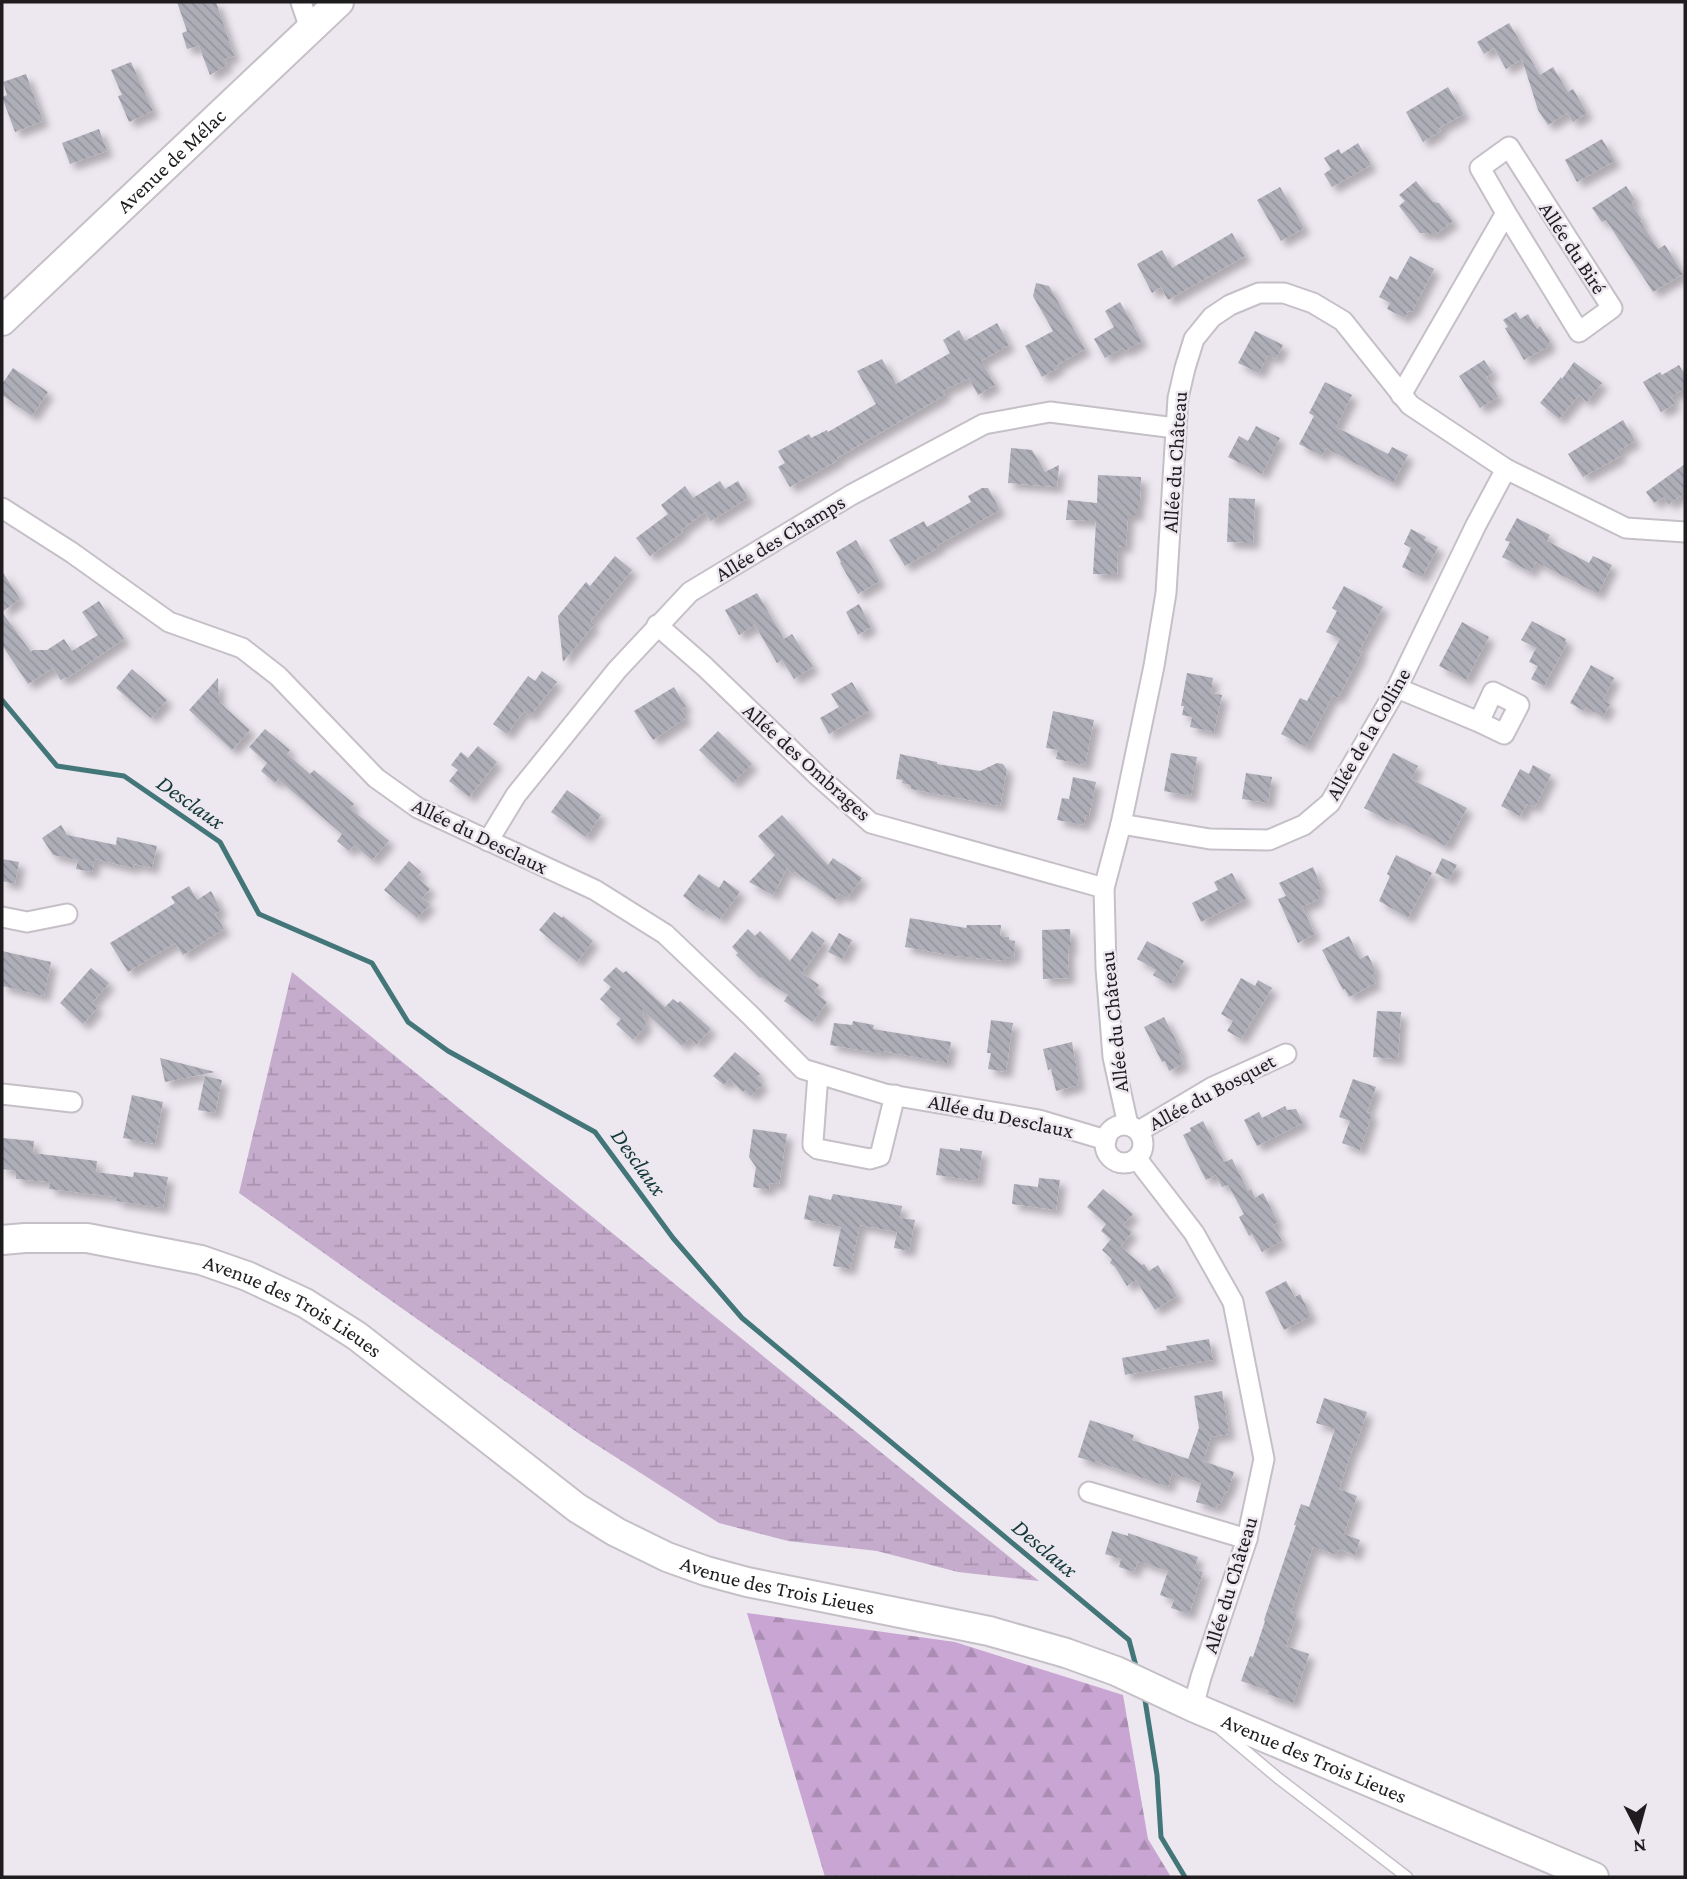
<svg xmlns="http://www.w3.org/2000/svg" width="1687" height="1879" font-family="'Crimson Pro',serif">
<style>
.forest{fill:url(#forest-firs)}
.wetland{fill:url(#wetland-marsh)}
.lines{fill:none;stroke-linecap:round;stroke-linejoin:round}
.stream{stroke:#437679;stroke-width:5}
.building{fill:url(#building-back-hatch);filter:url(#shadow)}
.lane-casing{stroke:#c5bfc7;stroke-width:13}
.street-casing{stroke:#c5bfc7;stroke-width:23}
.secondary-casing{stroke:#c5bfc7;stroke-width:32}
.lane{stroke:#fff;stroke-width:10}
.street{stroke:#fff;stroke-width:19}
.secondary{stroke:#fff;stroke-width:28}
.labels{text-anchor:middle;dominant-baseline:central;stroke-width:5;stroke-linejoin:round;paint-order:stroke}
.street-label{font-size:21px;fill:#1e1c1f;stroke:#ede7ef}
.water-label{font-size:23px;font-style:italic;fill:#14393a;stroke:#ede7ef}
</style>
<defs>
<pattern id="forest-firs" width="22" height="20" patternUnits="userSpaceOnUse" patternTransform="scale(1.75)"><rect width="22" height="20" fill="#c8a5d2"/><path d="M5 1l3.5 6h-7zM16 11l3.5 6h-7z" fill="#ab8db4"/></pattern>
<pattern id="wetland-marsh" width="20" height="14" patternUnits="userSpaceOnUse" patternTransform="scale(1.75)"><rect width="20" height="14" fill="#c5accd"/><path d="M1 5h8M5 5V1M11 12h8M15 12V8" fill="none" stroke="#a993b0"/></pattern>
<pattern id="building-back-hatch" width="6" height="6" patternUnits="userSpaceOnUse" patternTransform="scale(1.75)"><rect width="6" height="6" fill="#aeaeb8"/><path d="M-1 5l2 2M0 0l6 6M5-1l2 2" fill="none" stroke="#95959e"/></pattern>
<filter id="shadow"><feDropShadow dx="6" dy="6" stdDeviation="3.5" flood-color="#0004"/></filter>
</defs>
<rect width="100%" height="100%" fill="#ede7ef"/>
<path class="forest" d="M747 1613 955 1642 1123 1695 1148 1839 1171 1877H825Z"/>
<path class="wetland" d="M292 972 1039 1581 958 1572 877 1551 788 1541 719 1523 581 1435 239 1193Z"/>
<g class="lines">
<g class="stream">
<path d="M2 700 57 766 124 776 220 842 259 914 372 963 408 1022 448 1051 595 1132 673 1238 742 1318 1129 1640 1137 1670"/>
<path d="M1145 1700 1157 1775 1161 1837 1185 1877"/>
</g>
</g>
<g class="building">
<path d="M177 2H216L234 56 225 59 227 65 210 75 199 46 187 49 182 33 187 31Z"/>
<path d="M1509 23 1540 75 1553 67 1568 92 1573 89 1587 113 1573 122 1567 113 1548 125 1538 110 1522 59 1506 69 1494 48 1484 54 1477 42Z"/>
<path d="M131 62 153 111 129 122 118 96 122 95 111 70Z"/>
<path d="M26 74 43 121 15 132 2 97 7 95 3 82Z"/>
<path d="M1448 87 1464 114 1439 128 1441 131 1423 142 1406 112Z"/>
<path d="M99 129 107 151 70 164 62 143Z"/>
<path d="M1602 139 1615 161 1577 182 1565 160Z"/>
<path d="M1358 143 1371 165 1332 187 1324 174 1331 169 1324 158 1339 149 1341 154Z"/>
<path d="M1416 181 1433 202 1439 203 1453 221 1436 234 1420 233 1399 206 1405 201 1399 195Z"/>
<path d="M1626 186 1635 200 1631 203 1642 220 1640 221 1658 249 1665 245 1683 274 1653 292 1606 220 1602 222 1592 208Z"/>
<path d="M1280 187 1304 228 1281 241 1257 200Z"/>
<path d="M1232 233 1245 256 1168 300 1161 287 1152 293 1137 264 1162 250 1172 268Z"/>
<path d="M1410 256 1434 269 1412 312 1408 311 1405 318 1387 309 1390 303 1379 297 1390 276 1397 280Z"/>
<path d="M1036 283 1049 286 1085 349 1057 365 1058 368 1042 377 1025 346 1053 331 1033 296Z"/>
<path d="M1120 302 1142 341 1125 351 1123 348 1105 358 1094 339 1114 327 1105 311Z"/>
<path d="M1516 312 1520 319 1528 314 1537 329 1540 326 1549 340V346L1524 360 1505 328 1508 327 1503 320Z"/>
<path d="M997 323 1009 345 981 361 995 385 978 395 969 378 943 391 945 395 837 458 838 460 790 487 778 467 785 463 778 451 809 434 811 438 827 430 828 432 876 404 857 371 882 359 896 384 950 353 943 340 959 330 965 341Z"/>
<path d="M1255 331 1283 345 1276 359 1268 355 1259 373 1238 363Z"/>
<path d="M1484 360 1493 373 1486 377 1498 397 1480 408 1459 376Z"/>
<path d="M1574 362 1602 383 1587 402 1579 395 1559 419 1540 403 1561 377 1562 379Z"/>
<path d="M1679 365 1685 375V388L1671 397 1675 404 1661 412 1643 382 1660 372 1662 375Z"/>
<path d="M13 368 48 392 32 416 2 395V384Z"/>
<path d="M1325 382 1352 395 1336 427 1388 454 1392 447 1408 455 1393 483 1326 448 1322 456 1299 444 1314 416 1309 413Z"/>
<path d="M1623 420 1635 441 1618 451 1621 456 1583 477 1568 454Z"/>
<path d="M1256 426 1280 438 1262 474 1228 457 1239 436 1248 441Z"/>
<path d="M1011 448 1032 450 1045 472 1059 465 1057 487 1008 483Z"/>
<path d="M1685 464V493L1669 504 1664 497 1654 503 1646 492Z"/>
<path d="M1098 475 1141 477 1140 500H1138V515H1128L1126 547 1118 546 1117 575 1093 574 1096 521 1066 520 1068 500 1097 503Z"/>
<path d="M720 481 725 489 738 481 748 498 711 521 705 512 681 530 683 532 650 556 636 538 668 514 661 505 685 486 693 498Z"/>
<path d="M982 488H988L1000 510 938 545 939 547 905 566 889 540 924 521 927 527 971 502 968 496Z"/>
<path d="M1229 498 1255 499 1253 543 1227 542Z"/>
<path d="M1517 518 1550 535 1547 541 1589 563 1593 556 1612 565 1598 594 1536 562 1531 572 1502 557 1510 542 1505 540Z"/>
<path d="M1411 529 1426 537 1424 540 1438 547 1422 577 1402 567 1411 548 1404 544Z"/>
<path d="M856 540 880 581 858 594 840 563 841 562 836 552Z"/>
<path d="M615 556 632 570 590 622 594 625 563 662 558 616 586 582 590 586Z"/>
<path d="M2 571 20 599 2 612 31 652 33 650H47L64 639 72 651 98 635 82 612 99 601 124 639 67 678 66 677 61 680 53 668 28 684 2 645Z"/>
<path d="M1344 586 1383 607 1359 651 1362 652 1338 698 1333 695 1306 747 1281 734 1300 698 1307 701 1340 639 1326 632 1337 611 1332 608Z"/>
<path d="M757 593 784 639 792 634 813 667 794 679 782 660 777 663 755 625 739 635 725 610Z"/>
<path d="M859 604 871 627 858 635 846 612Z"/>
<path d="M1532 621 1566 639 1565 642 1567 643 1544 686 1531 679 1538 666 1529 662 1536 648 1521 640Z"/>
<path d="M1462 622 1489 637 1466 680 1439 666Z"/>
<path d="M1591 665 1614 678 1603 700 1610 704 1603 717 1586 707 1584 711 1570 703Z"/>
<path d="M132 669 167 700 151 718 116 688Z"/>
<path d="M542 671 557 682 530 716 524 711 507 734 493 724 528 676 535 681Z"/>
<path d="M1187 673 1213 678 1211 693 1222 695 1214 732 1190 727 1192 717 1182 715 1184 706H1181Z"/>
<path d="M218 678 219 702 250 730 232 750 189 710Z"/>
<path d="M852 682 869 711 829 734 820 718 839 707 831 694Z"/>
<path d="M674 687 686 707 681 710 686 718 653 740 634 711Z"/>
<path d="M1053 711 1094 720 1085 765 1056 759 1058 750 1046 748Z"/>
<path d="M265 729 290 750 287 754 310 774 314 770 354 804 350 808 389 841 372 860 354 845 349 851 337 841 342 834 278 779 275 783 261 771 267 763 249 747Z"/>
<path d="M718 731 752 764 733 783 699 750Z"/>
<path d="M478 746 497 762 469 797 449 781 458 770 451 765 461 752 468 758Z"/>
<path d="M1171 753 1197 757 1191 796 1164 791Z"/>
<path d="M1393 753 1418 766 1411 779 1467 808 1446 846 1391 818 1389 821 1364 808Z"/>
<path d="M900 754 937 762V764L980 771 997 763 1003 764 1007 770 1000 806 911 789V785L902 783 903 780 896 779Z"/>
<path d="M1533 765 1551 775 1535 807 1527 804 1520 816 1501 806 1520 769 1529 774Z"/>
<path d="M1246 773 1272 777 1268 803 1242 799Z"/>
<path d="M1073 777 1096 782 1089 816 1086 815 1084 825 1057 820 1062 798 1069 799Z"/>
<path d="M567 790 601 815 586 837 551 812Z"/>
<path d="M782 815 828 865 833 858 862 878 847 898 840 893 835 900 795 872 792 874 787 868 773 895 749 882 775 855 758 836Z"/>
<path d="M61 825 67 835 116 845 117 837 157 846 152 868 134 864 133 868 95 859 92 872 76 869 78 860 53 855 42 838Z"/>
<path d="M1396 855 1432 873 1408 918 1379 901 1390 876 1387 874Z"/>
<path d="M1442 858 1457 865 1449 880 1435 873Z"/>
<path d="M2 859 19 862 15 884 2 881Z"/>
<path d="M409 861 421 872 417 877 430 889 422 898 430 904 417 918 384 890Z"/>
<path d="M1313 867 1322 889 1316 891 1319 899 1302 907 1315 934 1298 943 1278 899 1286 896 1279 883Z"/>
<path d="M1232 873 1246 899 1201 922 1192 903 1218 890 1214 882Z"/>
<path d="M699 874 719 888 724 880 740 892 720 919 706 909 704 912 683 896Z"/>
<path d="M189 886 197 900 211 891 221 910 215 914 224 929 183 955 175 943 128 972 110 943 175 903 171 897Z"/>
<path d="M554 912 562 918 563 916 593 941 577 962 539 930Z"/>
<path d="M910 918 966 928 967 925H1001L1000 936 1009 937V940L1015 941 1014 958 1007 957V961L955 956 905 947Z"/>
<path d="M748 929 755 936 760 931 790 961 812 931 825 941 802 973 819 985 814 992 827 1002 813 1022 784 1001 788 995 761 977 760 978 736 955 738 953 732 947Z"/>
<path d="M1070 929 1071 949H1068L1069 978 1043 979 1042 930Z"/>
<path d="M839 933 852 940 842 959 828 952Z"/>
<path d="M1349 936 1360 959 1368 955 1376 972 1372 975 1376 983 1349 997 1345 989 1343 990 1322 950Z"/>
<path d="M1147 941 1184 961 1172 983H1166L1153 975 1156 970 1137 959Z"/>
<path d="M2 951 51 962 44 996 2 986Z"/>
<path d="M616 967 623 973 626 971 665 1007 673 999 678 1003 680 1001 711 1029 697 1044 690 1038 682 1046 642 1009 646 1026 633 1040 616 1024 621 1019 600 999 611 987 603 980Z"/>
<path d="M91 968 109 983 92 1003 98 1007 83 1024 60 1003Z"/>
<path d="M1241 978 1255 986 1258 980 1272 988 1241 1039 1227 1031 1233 1021 1221 1014Z"/>
<path d="M1377 1011 1401 1012 1398 1059 1373 1057Z"/>
<path d="M1164 1017 1182 1052 1179 1053 1184 1063 1169 1071 1165 1061 1162 1062 1144 1027Z"/>
<path d="M991 1020 1013 1023 1006 1072 988 1069 991 1053H987Z"/>
<path d="M853 1021 874 1025 873 1029 951 1042 947 1063 883 1051V1054L830 1045 834 1023 852 1025Z"/>
<path d="M1072 1042 1079 1085 1056 1091 1051 1069 1048 1070 1043 1049Z"/>
<path d="M735 1052 760 1074 756 1078 763 1084 751 1096 745 1090 743 1092 729 1079 724 1085 713 1076Z"/>
<path d="M160 1058 215 1072 165 1082Z"/>
<path d="M205 1076 222 1080 215 1113 198 1110Z"/>
<path d="M1353 1079 1376 1087 1367 1112 1372 1114 1360 1150 1342 1143 1350 1121 1339 1117Z"/>
<path d="M132 1095 163 1102 155 1144 123 1138Z"/>
<path d="M1285 1106 1287 1110 1296 1109 1303 1123 1257 1146 1244 1120 1259 1112 1262 1118Z"/>
<path d="M1203 1121 1224 1162 1232 1159 1248 1191 1251 1189 1255 1198 1263 1193 1278 1222 1273 1225 1282 1241 1262 1252 1252 1234 1249 1236 1239 1217 1244 1214 1228 1185 1222 1187 1216 1175 1206 1180 1183 1135 1191 1131 1190 1128Z"/>
<path d="M753 1129 787 1134 779 1184 770 1183 769 1190 753 1187 756 1167 749 1157Z"/>
<path d="M2 1138 34 1141 33 1153 97 1161 96 1172 133 1177 134 1172 168 1177 163 1208 116 1201 117 1197 49 1189 50 1182 16 1179V1171L2 1169Z"/>
<path d="M940 1148 960 1151V1148L982 1151 978 1181 936 1175Z"/>
<path d="M1039 1178 1060 1180 1056 1210 1012 1204 1014 1184 1038 1187Z"/>
<path d="M1103 1189 1133 1214 1123 1225 1132 1232 1120 1247 1101 1231 1106 1224 1087 1207Z"/>
<path d="M833 1194 902 1206 900 1218 915 1220 909 1251 894 1248 897 1232 860 1225 850 1269 833 1266 841 1227 804 1219 809 1195 831 1200Z"/>
<path d="M1111 1239 1142 1265 1144 1264 1149 1271 1158 1265 1177 1296 1155 1310 1136 1280 1127 1286 1115 1267 1110 1263 1112 1259 1102 1250Z"/>
<path d="M1286 1281 1295 1297 1300 1294 1311 1316 1284 1330 1265 1292Z"/>
<path d="M1209 1339 1213 1360 1125 1375 1122 1358 1167 1350 1166 1346Z"/>
<path d="M1222 1391 1229 1434 1211 1437 1203 1461 1234 1472 1227 1493 1225 1492 1220 1505 1218 1504 1216 1508 1196 1502 1201 1483 1172 1473 1168 1487 1095 1461V1463L1078 1457 1090 1420 1134 1435 1132 1440 1188 1459 1199 1428 1194 1396Z"/>
<path d="M1324 1398 1367 1412 1356 1445 1354 1444 1339 1489 1357 1496 1344 1534 1360 1540 1355 1555 1339 1549 1337 1555 1313 1547 1291 1612 1297 1614 1286 1646 1309 1654 1293 1703 1267 1694 1269 1691 1241 1681 1250 1656 1253 1657 1265 1621 1264 1620 1296 1525H1294L1301 1504 1309 1507 1335 1429 1316 1423Z"/>
<path d="M1112 1531 1128 1536V1533L1198 1557 1194 1569 1203 1572 1189 1614 1171 1608 1174 1600 1160 1595 1168 1571 1138 1561 1134 1572 1119 1567 1121 1559 1105 1554Z"/>
</g>
<g class="lines">
<defs>
<path id="lane" d="M1221 1730 1278 1778 1407 1877"/>
<g id="street">
<path d="M301 2 310 29"/>
<path d="M1401 395 1506 213 1579 332 1612 308 1509 147 1480 168 1506 213"/>
<path d="M2 508 71 552 169 622 242 648 278 676 376 778 418 808 595 890 665 934 751 1016 803 1069 885 1094 1039 1120 1106 1140"/>
<path d="M657 625 705 667 818 776 871 823 1104 888"/>
<path d="M1397 688 1479 722 1504 734 1519 705 1493 692 1479 722"/>
<path d="M1121 824 1210 839 1269 840 1304 825 1330 803 1397 688 1476 525 1506 469"/>
<path d="M488 841 516 795 617 670 690 592 851 495 984 424 1050 412 1175 428"/>
<path d="M2 917 27 922 67 914"/>
<path d="M818 1074 813 1142V1145L818 1149 870 1159 880 1156 895 1095"/>
<path d="M2 1094 72 1102"/>
<circle cx="1124" cy="1144" r="19"/>
<path d="M1128 1125 1113 1057 1106 968 1104 888 1121 824 1154 666 1166 593 1178 398 1185 368 1194 339 1212 317 1230 305 1259 293H1284L1313 303 1343 321 1410 405 1506 469 1626 528 1685 532"/>
<path d="M1139 1131 1213 1087 1286 1054"/>
<path d="M1137 1159 1194 1233 1233 1302 1264 1459 1247 1539 1201 1677 1193 1707"/>
<path d="M1089 1492 1247 1539"/>
</g>
<g id="secondary">
<path id="s1" d="M2 321 339 2"/>
<path id="s2" d="M2 1240 25 1238H87L201 1260 247 1276 305 1303 357 1336 577 1508 616 1532 667 1557 706 1571 747 1582 989 1631 1066 1653 1116 1671 1193 1707 1594 1877"/>
</g>
</defs>
<use href="#lane" class="lane-casing"/>
<use href="#street" class="street-casing"/>
<use href="#secondary" class="secondary-casing"/>
<use href="#lane" class="lane"/>
<use href="#street" class="street"/>
<use href="#secondary" class="secondary"/>
</g>
<g class="labels">
<g class="street-label">
<text stroke="none"><textPath href="#s1" startOffset="233">Avenue de Mélac</textPath></text>
<text transform="translate(1573 248) rotate(57)">Allée du Biré</text>
<text transform="translate(1175 462) rotate(-86)">Allée du Château</text>
<text transform="translate(780 538) rotate(-31)">Allée des Champs</text>
<text transform="translate(1368 734) rotate(-60)">Allée de la Colline</text>
<text transform="translate(807 762) rotate(42)">Allée des Ombrages</text>
<text transform="translate(480 836) rotate(26)">Allée du Desclaux</text>
<text transform="translate(1114 1022) rotate(-96)">Allée du Château</text>
<text transform="translate(1212 1092) rotate(-28)">Allée du Bosquet</text>
<text transform="translate(1001 1116) rotate(12)">Allée du Desclaux</text>
<text stroke="none"><textPath href="#s2" startOffset="304">Avenue des Trois Lieues</textPath></text>
<text stroke="none"><textPath href="#s2" startOffset="872">Avenue des Trois Lieues</textPath></text>
<text transform="translate(1230 1585) rotate(-73)">Allée du Château</text>
<text stroke="none"><textPath href="#s2" startOffset="1438">Avenue des Trois Lieues</textPath></text>
</g>
<g class="water-label">
<text transform="translate(191 802) rotate(35)">Desclaux</text>
<text transform="translate(639 1162) rotate(54)">Desclaux</text>
<text transform="translate(1045 1548) rotate(40)">Desclaux</text>
</g>
</g>
<rect width="1687" height="1879" fill="none" stroke="#1e1c1f" stroke-width="7"/>
<g transform="translate(1638 1830) rotate(174)" stroke="#ede7ef" stroke-width="5" paint-order="stroke">
<path d="M0-5L12 26L0 18L-12 26Z" fill="#1e1c1f"/>
<text y="-10" font-size="19" font-weight="bold" text-anchor="middle" fill="#1e1c1f">N</text>
</g>
</svg>
